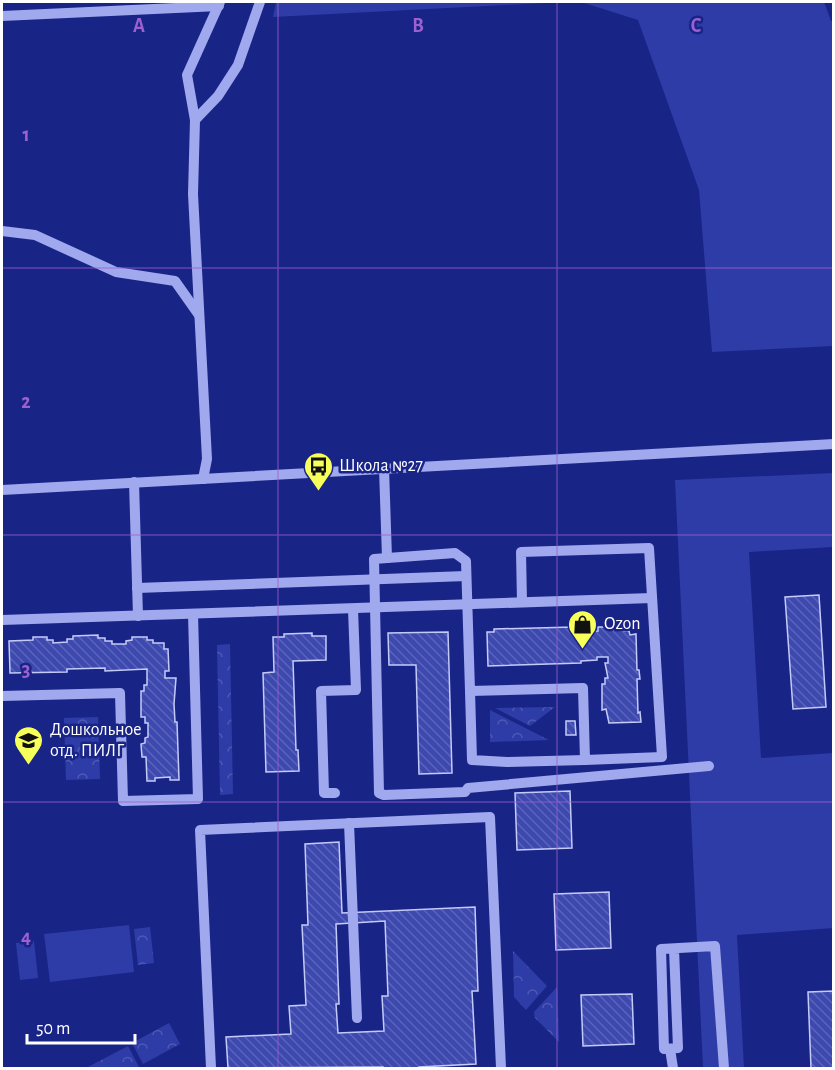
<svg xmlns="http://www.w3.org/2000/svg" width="835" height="1070" font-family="'Alegreya Sans',sans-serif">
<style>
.green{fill:#2e3ca7}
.forest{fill:url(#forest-crowns)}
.building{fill:url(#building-back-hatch);stroke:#c5cbf9;stroke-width:1.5;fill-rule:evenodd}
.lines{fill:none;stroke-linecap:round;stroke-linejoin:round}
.minor{stroke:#a0a9ed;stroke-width:10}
.grid{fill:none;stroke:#9c61cf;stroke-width:1.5;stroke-opacity:0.55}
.labels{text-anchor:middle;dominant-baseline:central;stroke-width:5;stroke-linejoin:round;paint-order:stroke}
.poi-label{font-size:18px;fill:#fff;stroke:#192487;text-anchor:start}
.grid-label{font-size:20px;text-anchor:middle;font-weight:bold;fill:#9c61cf;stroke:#192487;stroke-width:5;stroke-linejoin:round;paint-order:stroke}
</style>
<defs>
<pattern id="forest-crowns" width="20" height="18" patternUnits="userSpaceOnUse" patternTransform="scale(1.5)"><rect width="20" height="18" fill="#2e3ca7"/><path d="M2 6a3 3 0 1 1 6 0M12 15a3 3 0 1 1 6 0" fill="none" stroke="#4d59b4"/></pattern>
<pattern id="building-back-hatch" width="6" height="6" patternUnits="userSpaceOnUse" patternTransform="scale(1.5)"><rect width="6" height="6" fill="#3d49ae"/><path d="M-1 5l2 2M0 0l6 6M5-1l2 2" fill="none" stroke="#5a64ba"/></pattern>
</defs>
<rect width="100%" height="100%" fill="#192487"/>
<g class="green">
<path d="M276 2H566L273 17Z"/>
<path d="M581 2H824L831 21H834L833 346 712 352 699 190 638 20Z"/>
<path d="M833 473V547L749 552 761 758 833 753 834 928 737 935 744 1068H703L675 480Z"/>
<path d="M129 925 134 972 50 982 44 934Z"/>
<path d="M34 941 38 978 20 980 16 943Z"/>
</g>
<g class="forest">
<path d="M230 644 233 794 220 795 217 645Z"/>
<path d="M555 707 530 726 495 708Z"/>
<path d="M490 710 549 740 490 742Z"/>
<path d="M98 717 100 779 66 780 64 718Z"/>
<path d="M150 927 154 963 138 965 134 929Z"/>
<path d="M513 951 547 986 526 1010 514 997Z"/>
<path d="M557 987 559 1042 535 1018 534 1012Z"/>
<path d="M169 1023 180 1044 143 1064 132 1043Z"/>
<path d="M128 1046 139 1067 136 1068H86Z"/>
</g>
<g class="building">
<path d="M819 595 826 707 793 709 785 597Z"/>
<path d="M573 627V629H580V632L598 631V627H614V630L629 631 630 635 636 634 637 670H639L640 679H637L638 713 640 712 641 722 609 723 606 709 602 710V684H605V678H608L605 663H608V657H597V660L581 661V663L488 666 487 632H494V629Z"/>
<path d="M448 632 452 773 419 774 416 665H389L388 633Z"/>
<path d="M312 633V636H326V660L293 661 296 750H298L299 771 266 772 263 673 274 672 273 637H284V634Z"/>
<path d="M98 635V638H105V641H112V644H126V641L132 640V637H147V640H153V643H164V649H168L169 671H165V678H176L174 704 175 722H177L179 780H170V777L155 778V781H147L146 757H142L141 744 145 743V738L148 737V723H145V717H141V691H144V685H147V669L105 671V668L67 669V672L10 673 9 641 33 640V637H47V640H53V643L67 642V639H73V636Z"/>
<path d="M566 721H575L576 735H566Z"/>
<path d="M570 791 572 848 517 850 515 793Z"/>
<path d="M339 842 342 913 475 907 478 991H472L476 1064 419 1067V1068H383V1067L228 1068 226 1037 291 1034 289 1006 306 1005 302 925H308L305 844ZM385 921 388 996H382L384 1031 338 1033 336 1004H339L336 924Z"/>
<path d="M609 892 611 948 556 950 554 894Z"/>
<path d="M834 991V1068H811L808 992Z"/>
<path d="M632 994 634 1044 583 1046 581 995Z"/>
</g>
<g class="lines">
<g class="minor">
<path d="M2 16 219 6"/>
<path d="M195 120 218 96 238 65 260 2"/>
<path d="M2 231 35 235 116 272 175 281 199 315"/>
<path d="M384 468 387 558"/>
<path d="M203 479 207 459 193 194 195 120 187 75 220 2"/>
<path d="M134 482 138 616"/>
<path d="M2 490 834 444"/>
<path d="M137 588 466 576"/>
<path d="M522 602 521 552 649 548 662 757 585 760 583 688 470 691 466 561 455 553 374 559 379 793 384 795 465 792 468 788 709 766"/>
<path d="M2 620 652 598"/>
<path d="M470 691 472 760 507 762 585 760"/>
<path d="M2 696 120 693 123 801 198 799 193 614"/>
<path d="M335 793H324L321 691 356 690 353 609"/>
<path d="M349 823 357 1018"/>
<path d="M674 949 678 1048 664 1049 661 949 715 946 724 1068"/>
<path d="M670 1049 673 1068"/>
<path d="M211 1068 200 830 490 817 501 1068"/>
</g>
</g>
<path class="grid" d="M278 2V1068M557 2V1068M2 268H834M2 535H834M2 802H834"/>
<defs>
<symbol id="bus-pin" viewBox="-11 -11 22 30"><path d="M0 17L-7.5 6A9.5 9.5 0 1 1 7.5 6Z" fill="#f7ff5b" stroke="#192487"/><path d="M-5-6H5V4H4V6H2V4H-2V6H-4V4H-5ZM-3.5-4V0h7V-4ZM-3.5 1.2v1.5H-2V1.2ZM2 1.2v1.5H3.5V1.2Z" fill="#111"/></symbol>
<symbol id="shop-pin" viewBox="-11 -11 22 30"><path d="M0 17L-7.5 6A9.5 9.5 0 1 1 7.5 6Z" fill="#f7ff5b" stroke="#192487"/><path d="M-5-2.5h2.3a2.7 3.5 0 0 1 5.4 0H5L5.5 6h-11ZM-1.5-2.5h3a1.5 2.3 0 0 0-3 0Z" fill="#111"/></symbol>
<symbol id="school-pin" viewBox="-11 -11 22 30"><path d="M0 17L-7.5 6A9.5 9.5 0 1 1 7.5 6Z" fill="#f7ff5b" stroke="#192487"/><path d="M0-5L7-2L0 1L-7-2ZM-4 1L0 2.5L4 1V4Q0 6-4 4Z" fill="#111"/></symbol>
</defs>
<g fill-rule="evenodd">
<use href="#bus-pin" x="302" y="450" width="33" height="45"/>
<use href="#shop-pin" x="566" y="608" width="33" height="45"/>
<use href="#school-pin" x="12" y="724" width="33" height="45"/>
</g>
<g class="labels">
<g class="poi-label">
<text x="339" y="466">Школа №27</text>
<text x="604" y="624">Ozon</text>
<text x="50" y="730">Дошкольное<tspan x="50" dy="21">отд. ПИЛГ</tspan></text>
</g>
</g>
<g class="grid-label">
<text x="139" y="32">A</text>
<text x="418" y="32">B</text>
<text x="696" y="32">C</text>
<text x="26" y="141">1</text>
<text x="26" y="408">2</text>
<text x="26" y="676">3</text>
<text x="26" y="943">4</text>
</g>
<rect width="835" height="1070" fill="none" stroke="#ffffff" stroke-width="6"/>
<path d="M27 1034v9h108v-9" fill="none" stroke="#ffffff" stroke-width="3"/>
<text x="36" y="1034" font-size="18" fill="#ffffff" stroke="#192487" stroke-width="4.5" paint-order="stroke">50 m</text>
</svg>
